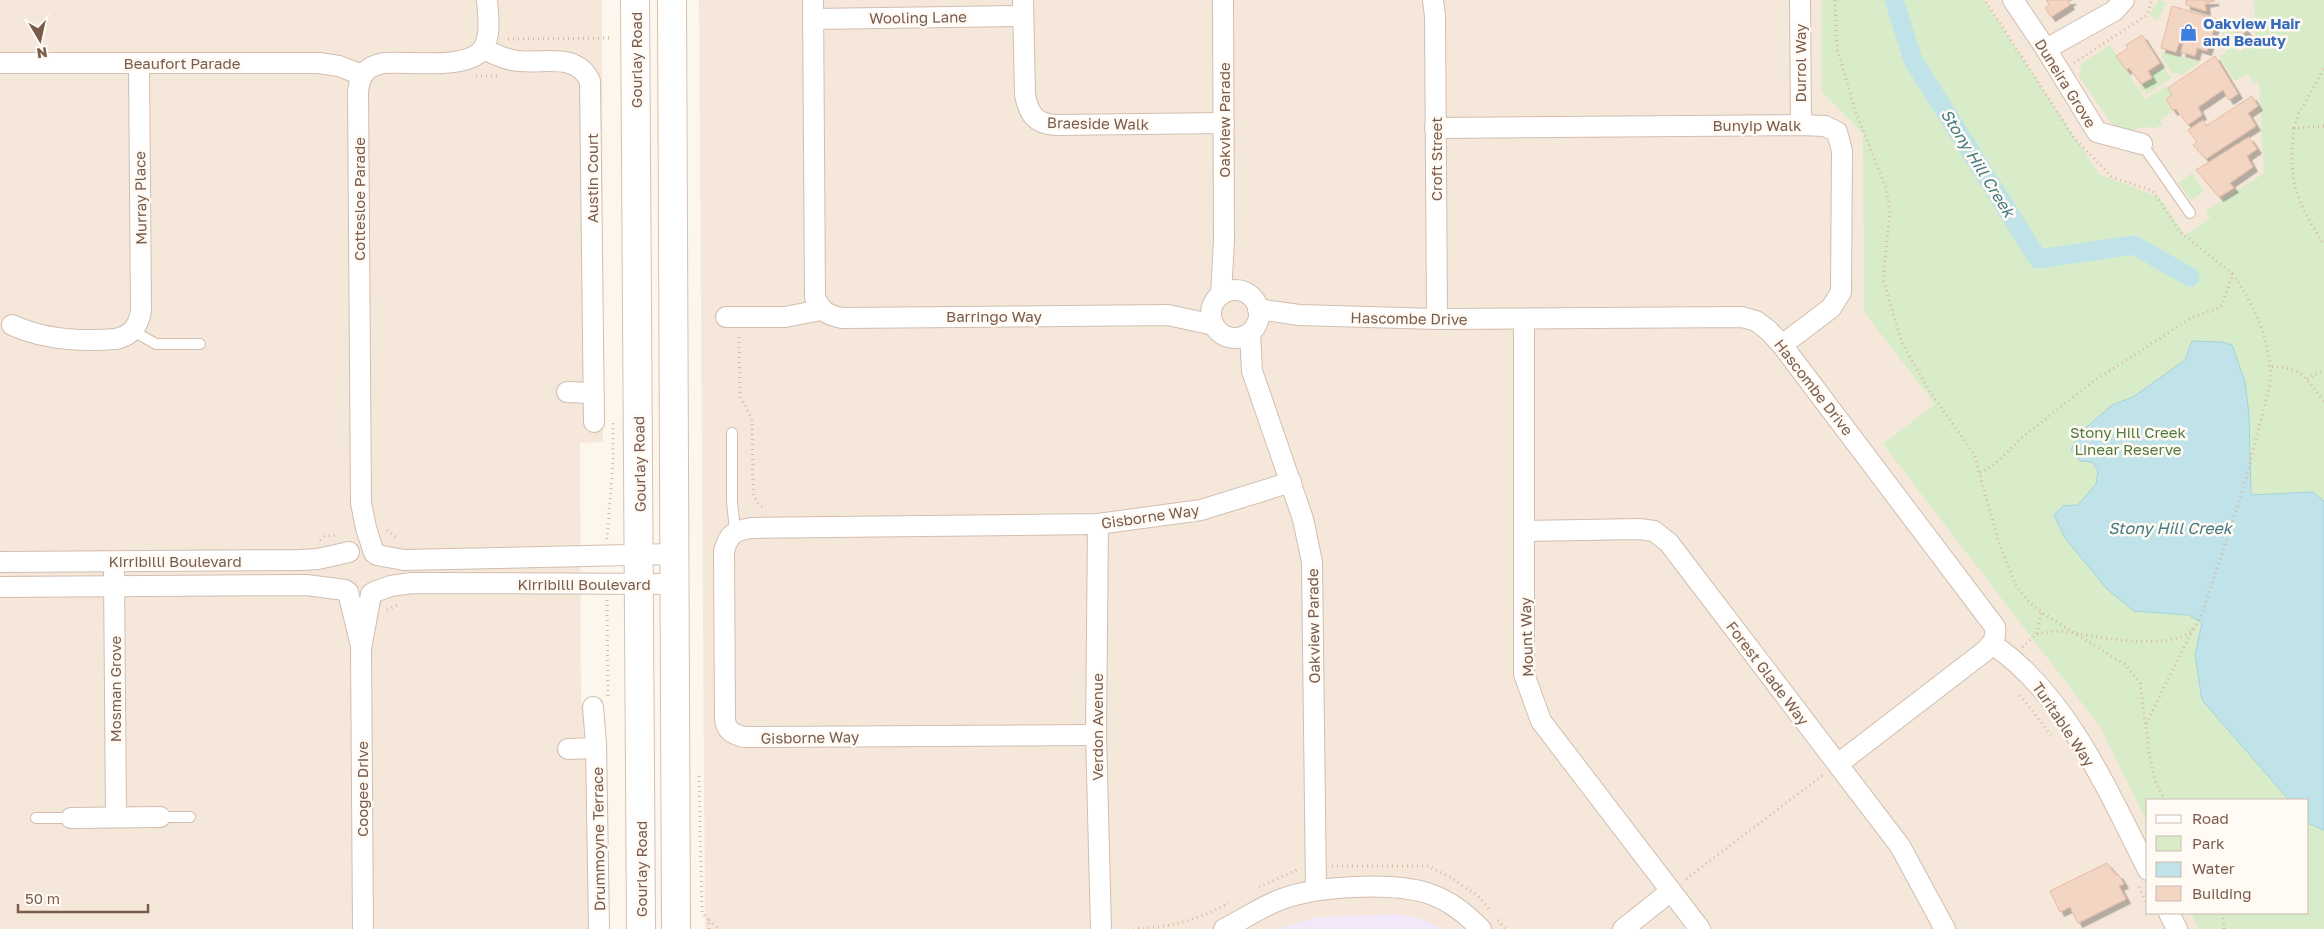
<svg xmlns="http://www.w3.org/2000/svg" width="2324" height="929" font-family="'Golos Text',sans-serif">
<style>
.residential{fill:#f5e8da;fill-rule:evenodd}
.education{fill:#f3e8fa}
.green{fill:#d8ecc9}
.water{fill:#bfe3e8;stroke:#a5d3da}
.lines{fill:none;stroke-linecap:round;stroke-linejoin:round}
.canal{stroke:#bfe3e8;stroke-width:19}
.building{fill:#f3d5c3;stroke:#e6bba3;filter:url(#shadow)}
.lane-casing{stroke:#d1beb0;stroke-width:12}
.street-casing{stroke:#d1beb0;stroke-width:22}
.secondary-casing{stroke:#d6c0b0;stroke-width:30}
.path{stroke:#d9b8a5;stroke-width:3;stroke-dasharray:1 4;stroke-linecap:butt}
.lane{stroke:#fff;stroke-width:10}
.street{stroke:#fff;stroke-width:20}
.secondary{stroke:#fff;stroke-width:28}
.labels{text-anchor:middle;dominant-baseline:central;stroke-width:5;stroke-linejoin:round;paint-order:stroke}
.street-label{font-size:15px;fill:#7a5c4d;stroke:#fffaf3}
.shop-label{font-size:15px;font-weight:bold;fill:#366cbe;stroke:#fffaf3;text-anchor:start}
.park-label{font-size:15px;fill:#537a41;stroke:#fffaf3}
.water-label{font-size:16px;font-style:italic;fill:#437c86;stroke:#fffaf3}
</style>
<defs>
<filter id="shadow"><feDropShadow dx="4.5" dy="4.5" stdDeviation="0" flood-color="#0004"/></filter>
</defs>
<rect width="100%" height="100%" fill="#fdf6ec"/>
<g class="residential">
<path d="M0 0H602L603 442 580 443 581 703 594 704 607 929H0Z"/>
<path d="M699 0H2324V929H705ZM2148 800H2308V913H2148Z"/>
</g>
<path class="education" d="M1394 914 1420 918 1442 929H1278L1317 917Z"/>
<g class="green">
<path d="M1822 0H1984L2099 174 2159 197 2185 235 2210 218 2206 211 2264 173 2259 81 2254 84 2247 73 2235 81 2219 57 2234 46 2239 52 2256 42 2255 27 2218 48 2227 17 2255 25 2254 0H2324V929H2199L2191 913H2308V800H2148V824L2101 728 1883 444 1935 404 1864 312 1863 134 1822 92Z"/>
<path d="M2159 0 2166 2 2158 21 2149 15Z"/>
<path d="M2110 45 2145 99 2167 86 2172 95 2165 100 2172 112 2160 120 2163 124 2156 128 2141 127 2122 135 2118 133 2079 76 2082 63Z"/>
<path d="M2163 52 2201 62 2181 75 2178 73 2172 74 2161 56Z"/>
<path d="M2163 67 2171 78 2147 94 2140 88 2141 84 2152 77 2151 74Z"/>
<path d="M2192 173 2204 191 2191 201 2178 183Z"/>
</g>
<path class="water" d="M2192 341 2223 342 2232 345 2245 382 2249 414 2251 495 2313 492 2324 501V830L2308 823V800H2289L2202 700 2195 655 2202 623 2189 615 2134 611 2107 589 2065 538 2054 515 2063 506 2078 505 2096 484 2098 471 2092 462 2080 461 2071 450 2080 433 2112 405 2133 397 2185 360Z"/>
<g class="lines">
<path class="canal" d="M1894 0 1913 60 2038 259 2134 245 2190 277"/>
</g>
<g class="building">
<path d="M2046 0H2072L2068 2 2070 5 2051 17 2045 8 2049 5Z"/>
<path d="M2186 0H2214L2215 1 2205 3 2206 11 2186 5Z"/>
<path d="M2172 6 2217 19 2207 51 2197 48 2195 56 2181 52 2183 44 2179 43 2176 52 2161 48Z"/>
<path d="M2242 25 2247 31 2240 36 2235 29Z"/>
<path d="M2142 35 2160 63 2148 71 2152 78 2141 84 2129 68 2126 70 2116 56 2128 48 2126 45Z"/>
<path d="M2215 56 2238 94 2229 100 2223 90 2198 107 2202 115 2188 125 2176 109 2173 111 2166 99 2172 95 2168 88Z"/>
<path d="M2252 96 2258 106 2248 113 2256 126 2206 159 2193 145 2197 142 2188 130 2203 120 2206 126Z"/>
<path d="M2249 137 2257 149 2247 156 2253 167 2230 183 2234 188 2219 197 2196 170Z"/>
<path d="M2107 863 2116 875 2118 874 2124 884 2119 886 2126 899 2078 923 2070 907 2060 912 2050 891Z"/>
</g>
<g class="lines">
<defs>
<g id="lane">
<path d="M2142 144 2190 213"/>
<path d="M133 331 156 344H200"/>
<path d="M732 433V502L735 530"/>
<path d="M160 817H190"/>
<path d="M36 818H71"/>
</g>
<g id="street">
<path d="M813 0 815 297C821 311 827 315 842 318L1168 315 1214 325"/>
<path d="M1023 0 1025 95C1029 114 1035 124 1056 125L1224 123"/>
<path d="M1433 0 1435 16 1437 319"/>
<path d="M1800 0 1801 125"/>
<path d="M2013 0 2046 49 2097 132 2142 144"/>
<path d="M813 19 1023 16"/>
<path d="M483 49C492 53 502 58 512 60 540 66 575 50 590 81L594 422"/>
<path d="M2046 49 2114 11 2124 0"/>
<path d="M0 63H319L339 66 362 75"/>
<path d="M1435 128 1801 125 1825 126 1837 132 1842 151 1841 292 1831 308 1782 345"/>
<circle cx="1235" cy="314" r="24"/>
<path d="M1221 295 1224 240 1223 0"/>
<path d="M1258 309 1299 315 1437 319 1742 317 1756 321 1768 330 1782 345 1995 627C1997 638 1992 644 1985 651L1838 764"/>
<path d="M726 317H785L821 310"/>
<path d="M1524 319V674L1541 721 1700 929"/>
<path d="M12 325C45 340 80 342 116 339 132 335 138 327 141 311L139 64"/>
<path d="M1250 333 1252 371 1303 519 1312 562 1316 890"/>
<path d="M567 392 593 393"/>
<path d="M1098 524 1096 735 1101 929"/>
<path d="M1525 531 1639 529 1654 531 1669 543 1900 846 1945 929"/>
<path d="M374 553 366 528 361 503 358 91C360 74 367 66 384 63 409 61 471 71 484 47 491 34 488 14 487 0"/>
<path d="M377 555 404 560 675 554"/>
<path d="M0 562 301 560 318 559 349 552"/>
<path d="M114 573 116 816"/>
<path d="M0 587 306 585 345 590"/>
<path d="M348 592 360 642"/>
<path d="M374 592 391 586 412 583 675 584"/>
<path d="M1992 644C2066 693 2109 793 2148 870"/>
<path d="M593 707 596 744 599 929"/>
<path d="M1096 735 744 737C733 734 726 731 725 719L724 551C729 534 733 531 751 528L1098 524 1201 510 1291 482"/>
<path d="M568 749 596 748"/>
<path d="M71 818 160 817"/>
<path d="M2169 913 2177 929"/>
<path d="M363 929 361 649 371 594"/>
<path d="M1224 929C1244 919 1262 906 1282 899 1317 886 1391 882 1427 893 1449 900 1465 913 1481 929"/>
<path d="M1623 929 1671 891"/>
</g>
<g id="secondary">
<path d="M635 0 641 929"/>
<path d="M672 0 676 929"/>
</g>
</defs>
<use href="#lane" class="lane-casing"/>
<use href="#street" class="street-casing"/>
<use href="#secondary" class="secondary-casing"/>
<g class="path">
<path d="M1835 0 1837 48 1855 110 1886 188 1890 212 1883 279 1902 343 1930 392 1974 454 1999 543 2016 586 2027 600 2041 612 2124 664 2140 683 2150 758 2155 781 2165 800"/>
<path d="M508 39 613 38"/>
<path d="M2074 63 2147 15 2152 0"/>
<path d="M476 76H497"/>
<path d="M2324 126 2294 128C2288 185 2295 197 2324 245"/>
<path d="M2294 128 2299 113 2324 68"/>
<path d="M739 337 740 396 752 419 753 493 758 504 764 508"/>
<path d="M2272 367C2300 365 2308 381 2324 401"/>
<path d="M2307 379 2324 370"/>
<path d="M1980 473 1994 465 2020 439 2094 381 2191 318 2221 307 2233 274 2180 232 2153 191 2112 177 2074 138 1985 0"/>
<path d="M387 530 397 538"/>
<path d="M607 539 613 463V423"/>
<path d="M320 540 325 536 335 535"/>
<path d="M607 600 608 696"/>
<path d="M387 610 399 604"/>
<path d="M2037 634C2044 633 2052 631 2059 631 2090 634 2171 655 2194 628 2197 624 2200 616 2203 611L2244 487 2270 384C2273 343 2255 308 2233 274"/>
<path d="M2022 647 2037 634 2041 612"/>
<path d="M2020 695 2051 735"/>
<path d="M2146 724 2193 629"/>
<path d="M699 776 702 913 709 920V929"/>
<path d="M1332 866H1428L1450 877 1478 896 1489 909"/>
<path d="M1686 879 1823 775"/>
<path d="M1259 887 1299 869"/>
<path d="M2139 887 2148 905"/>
<path d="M2223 913 2224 929"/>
<path d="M709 920 719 929"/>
<path d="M1498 920 1505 929"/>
<path d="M1133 929C1168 928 1198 920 1229 903"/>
</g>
<use href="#lane" class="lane"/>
<use href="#street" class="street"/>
<use href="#secondary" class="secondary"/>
</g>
<defs>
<symbol id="shop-bare" viewBox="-9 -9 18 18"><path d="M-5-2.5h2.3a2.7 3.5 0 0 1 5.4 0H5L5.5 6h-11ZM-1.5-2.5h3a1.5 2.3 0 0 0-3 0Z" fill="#3f7fe0" stroke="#fffaf3" stroke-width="2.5" paint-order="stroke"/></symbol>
</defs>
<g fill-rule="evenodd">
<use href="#shop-bare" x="2176" y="20" width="25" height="25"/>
</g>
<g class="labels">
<g class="street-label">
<text transform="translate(918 17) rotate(-1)">Wooling Lane</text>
<text transform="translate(636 60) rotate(-90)">Gourlay Road</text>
<text x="182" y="63">Beaufort Parade</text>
<text transform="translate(1800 63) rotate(-90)">Durrol Way</text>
<text transform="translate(2066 83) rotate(58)">Duneira Grove</text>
<text transform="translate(1224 120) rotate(-90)">Oakview Parade</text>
<text transform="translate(1098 123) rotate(1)">Braeside Walk</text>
<text x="1757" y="125">Bunyip Walk</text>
<text transform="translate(1436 159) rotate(-90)">Croft Street</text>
<text transform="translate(592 178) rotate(-90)">Austin Court</text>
<text transform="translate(140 198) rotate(-91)">Murray Place</text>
<text transform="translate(359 199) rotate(-90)">Cottesloe Parade</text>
<text x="994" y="316">Barringo Way</text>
<text transform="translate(1409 318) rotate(1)">Hascombe Drive</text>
<text transform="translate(1814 387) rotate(52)">Hascombe Drive</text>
<text transform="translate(639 464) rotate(-91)">Gourlay Road</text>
<text transform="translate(1150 516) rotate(-8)">Gisborne Way</text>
<text x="175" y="561">Kirribilli Boulevard</text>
<text x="584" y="584">Kirribilli Boulevard</text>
<text transform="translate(1313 626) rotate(-91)">Oakview Parade</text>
<text transform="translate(1526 637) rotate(-92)">Mount Way</text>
<text transform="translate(1768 673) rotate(53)">Forest Glade Way</text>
<text transform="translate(115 689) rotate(-90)">Mosman Grove</text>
<text transform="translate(2064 724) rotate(56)">Turitable Way</text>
<text transform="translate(1097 727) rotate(-90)">Verdon Avenue</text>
<text transform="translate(810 737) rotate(-1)">Gisborne Way</text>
<text transform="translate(362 789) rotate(-90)">Coogee Drive</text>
<text transform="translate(598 839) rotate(-91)">Drummoyne Terrace</text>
<text transform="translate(641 869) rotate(-90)">Gourlay Road</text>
</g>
<g class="shop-label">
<text x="2203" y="23">Oakview Hair<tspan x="2203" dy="17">and Beauty</tspan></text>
</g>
<g class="park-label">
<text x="2128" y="432">Stony Hill Creek<tspan x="2128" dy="17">Linear Reserve</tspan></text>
</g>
<g class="water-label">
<text transform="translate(1978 163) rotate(58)">Stony Hill Creek</text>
<text x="2170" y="528">Stony Hill Creek</text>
</g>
</g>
<rect x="2146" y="799" width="162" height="115" fill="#fffaf3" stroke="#cabbb1"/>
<rect x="2156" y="815" width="25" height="8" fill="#ffffff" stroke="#cabbb1"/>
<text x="2192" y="824" font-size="15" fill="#7a5c4d">Road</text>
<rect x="2156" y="836" width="25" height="15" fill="#d8ecc9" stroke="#cabbb1"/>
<text x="2192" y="849" font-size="15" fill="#7a5c4d">Park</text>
<rect x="2156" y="862" width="25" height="15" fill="#bfe3e8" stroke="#cabbb1"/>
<text x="2192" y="874" font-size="15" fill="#7a5c4d">Water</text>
<rect x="2156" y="886" width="25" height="15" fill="#f3d5c3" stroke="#cabbb1"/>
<text x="2192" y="899" font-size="15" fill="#7a5c4d">Building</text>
<g transform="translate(40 40) rotate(171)" stroke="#fffaf3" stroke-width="4" paint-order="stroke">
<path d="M0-4L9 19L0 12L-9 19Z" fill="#7a5c4d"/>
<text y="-8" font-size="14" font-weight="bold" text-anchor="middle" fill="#7a5c4d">N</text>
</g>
<path d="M18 904v8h130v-8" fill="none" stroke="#7a5c4d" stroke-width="2.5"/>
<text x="25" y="904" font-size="15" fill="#7a5c4d" stroke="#fffaf3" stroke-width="4" paint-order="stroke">50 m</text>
</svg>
